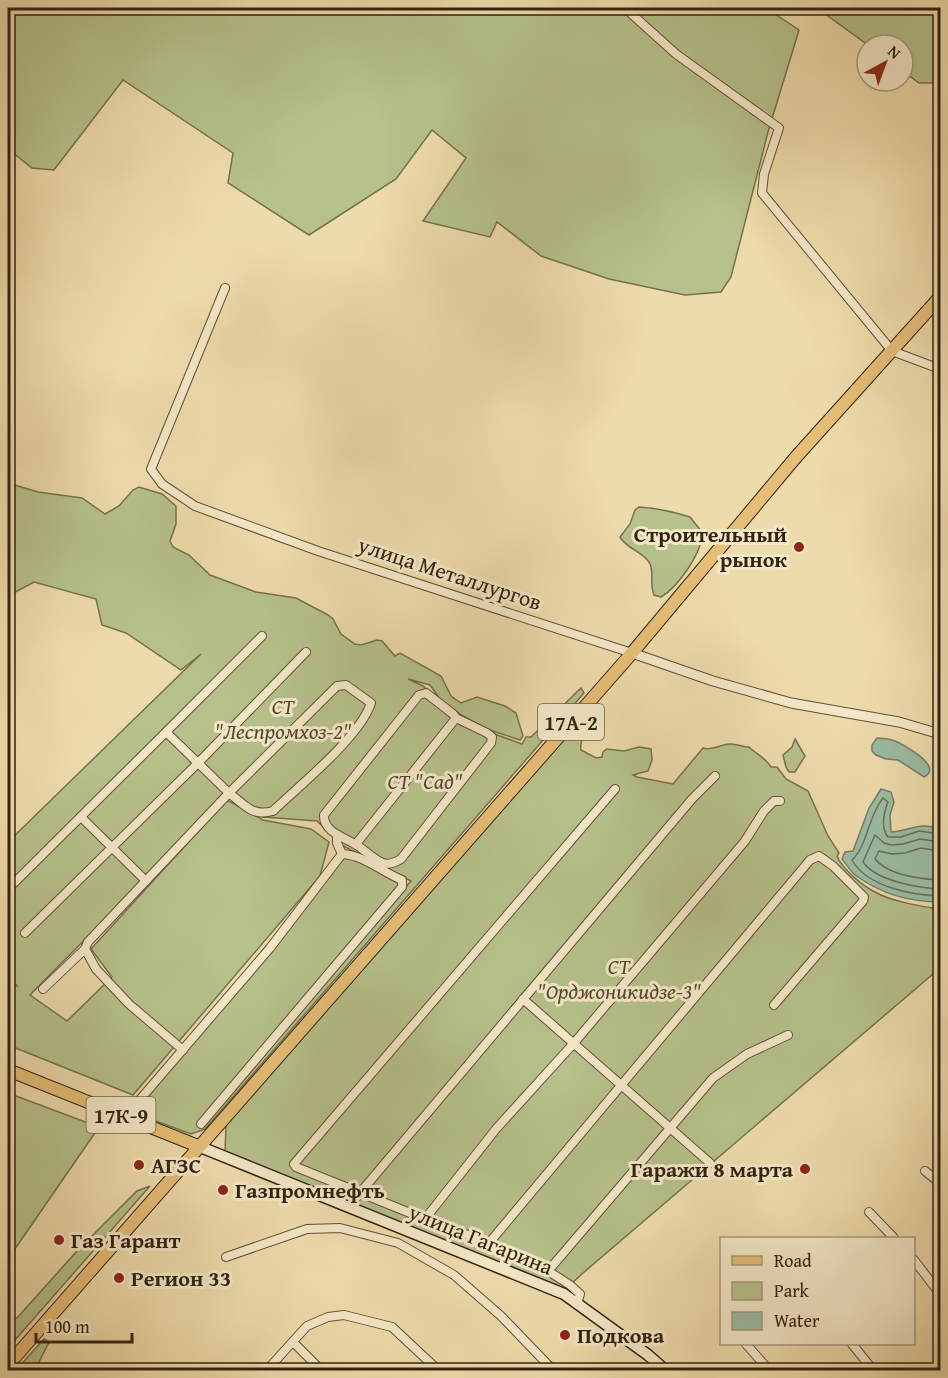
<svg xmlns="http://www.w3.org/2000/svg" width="948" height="1378" font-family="'Gentium Book Plus',serif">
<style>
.green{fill:#b6c18b;stroke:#74724e;stroke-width:1.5}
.water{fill:#9bbca4;stroke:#717e69;stroke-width:1.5}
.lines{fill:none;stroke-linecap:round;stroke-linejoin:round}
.shore{stroke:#666f5a;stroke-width:1.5}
.minor-casing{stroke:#615037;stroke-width:10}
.tertiary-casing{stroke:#615037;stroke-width:11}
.secondary-casing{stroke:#322210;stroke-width:13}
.primary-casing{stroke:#322210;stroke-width:14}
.minor{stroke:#f4e8c8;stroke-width:8}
.tertiary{stroke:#f4e8c8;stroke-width:9}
.secondary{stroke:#f4e8c8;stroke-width:10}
.primary{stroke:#e7be76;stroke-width:12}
.poi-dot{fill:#8f2418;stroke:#f4e8c8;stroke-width:2}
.labels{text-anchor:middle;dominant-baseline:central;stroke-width:6;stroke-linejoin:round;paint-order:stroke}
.shield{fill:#f4e8c8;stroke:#6c5d47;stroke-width:1.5}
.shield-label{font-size:21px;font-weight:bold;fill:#322210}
.poi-label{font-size:22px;font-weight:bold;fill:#322210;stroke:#f4e8c8;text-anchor:start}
.street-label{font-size:22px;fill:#322210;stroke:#f4e8c8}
.park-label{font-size:22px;font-style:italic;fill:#534a2f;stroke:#f4e8c8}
</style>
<rect width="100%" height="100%" fill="#eedbab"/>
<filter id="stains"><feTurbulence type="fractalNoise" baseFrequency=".00333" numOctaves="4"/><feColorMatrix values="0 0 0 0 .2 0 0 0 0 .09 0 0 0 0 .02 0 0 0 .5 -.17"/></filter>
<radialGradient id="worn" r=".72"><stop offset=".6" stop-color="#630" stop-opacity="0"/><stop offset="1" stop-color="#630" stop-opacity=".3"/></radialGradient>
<g class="green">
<path d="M8 8H766L799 30 768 132 731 277 721 292 685 295 609 279 541 256 497 222 490 237 423 221 466 158 432 130 396 179 309 235 228 183 233 153 123 80 54 170 32 168 8 149Z"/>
<path d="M817 8H940V83H919L903 71V45H868Z"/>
<path d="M8 483 38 492 82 498 105 514 119 506 133 490 139 487 162 494 176 506V524L170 541 173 547 189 555 210 575 256 592 296 598 328 615 333 619 341 634 355 644 361 645 377 640 382 641 395 656 400 653 441 676 451 696 461 703 477 697 505 706 516 713 523 736 520 740 487 729 463 716 440 699 430 685 408 679 423 686 459 716 492 733 522 744 526 737H531L581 688 584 693 205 1129 191 1134 134 1113 271 951 343 858 350 857 399 881 398 887 253 1061 411 881 343 846 317 821 263 817 247 809 230 793 30 995 67 1021 112 977 91 949 227 800 263 820 311 829 329 842 320 876 133 1095 8 1045V977L18 987 8 975V842L201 654 181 670 126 633 102 625 96 599 34 582 8 596Z"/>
<path d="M639 507C656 508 674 512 690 517L702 532C703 552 678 587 661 597L654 595C649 584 655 571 649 562 641 551 627 549 620 537L630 524 635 510Z"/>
<path d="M593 705 599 712C592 723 579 736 581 750L596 758 602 757 603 752 607 749 624 751 639 747 651 749 652 760 648 771 633 775 637 777 673 784 703 748C713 751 719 745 729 744 736 743 742 747 749 747 757 755 765 757 771 767H777L786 779 808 791 828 836 839 853 837 856C842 869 863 886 875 892 890 901 923 907 940 909V968L583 1273 567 1288 569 1292 225 1153 226 1124Z"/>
<path d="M795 739 805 756 795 772H789L786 767 783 755 792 747Z"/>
<path d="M8 1093 99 1127 8 1259Z"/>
<path d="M150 1186 8 1348V1317L17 1318 77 1251 137 1191Z"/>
<path d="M44 1339 49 1342 36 1368 33 1370H16Z"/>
</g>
<g class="water">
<path d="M877 738C882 739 887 738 892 740 902 743 945 767 924 777L898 760 886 759 876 755 872 751V745Z"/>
<path d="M881 789 891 792 894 802 890 815 891 832C910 831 920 821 940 829V902C911 902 882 894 858 877 851 873 847 865 842 859L845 852 853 851 869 808Z"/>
</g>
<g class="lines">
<g class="shore">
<path d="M940 834 919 831 901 837H888C880 827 884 813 888 802L883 798C868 816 868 845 852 860 867 887 912 895 940 896"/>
<path d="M940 842 920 839 903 844 891 845 884 843 875 835 863 862C876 881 919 888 940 889"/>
<path d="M940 851 921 848 905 853 892 854 879 851 875 859C889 876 920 879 940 880"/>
</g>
<defs>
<g id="minor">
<path d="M625 8 676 54 779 128 764 174 762 193 892 351 940 369"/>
<path d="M225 288 151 469 162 484 195 506 318 551 632 653"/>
<path d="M615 789 294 1164 296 1167 425 1219 496 1129 574 1043 745 841 764 811 774 801H780"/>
<path d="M81 817 146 881"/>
<path d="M337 835V843L342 854"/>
<path d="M356 844 456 718 453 714 426 693 419 695 324 815C323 833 347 838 358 846 366 851 374 860 383 863 389 865 396 862 401 859L491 743 492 737 487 733 456 718"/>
<path d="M8 889 166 732"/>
<path d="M25 933 198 763 306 652"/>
<path d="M43 989 85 949"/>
<path d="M523 999 710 1163"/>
<path d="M183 1050 129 1004 96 969 85 949 88 942 229 793C245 805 252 817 273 811 300 785 360 737 371 703L346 685 337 686 229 793 166 732 262 636"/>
<path d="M125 1117 270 948 342 854C364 855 382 872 402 880V887L201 1124"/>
<path d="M925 1171 940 1183"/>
<path d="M349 1206 692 799 715 776"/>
<path d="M869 1212 894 1238"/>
<path d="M425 1219 489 1243 810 860 819 856 833 866 864 897 863 901 774 1005"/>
<path d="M489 1243 548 1271 713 1078 747 1054 788 1035"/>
<path d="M226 1257 307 1229 340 1228 398 1243 454 1275 501 1316 553 1370"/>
<path d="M914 1260 940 1294"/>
<path d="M548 1271 570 1285 580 1294 577 1304"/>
<path d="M293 1342 321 1370"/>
<path d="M746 1344 769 1370"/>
<path d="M852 1344 873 1370"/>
<path d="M267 1370 307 1326 328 1317 344 1315 392 1327 438 1370"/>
</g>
<path id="tertiary" d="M632 653 713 681 791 703 899 722 940 734"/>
<path id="secondary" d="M198 1146 564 1294 648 1355 665 1370"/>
<g id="primary">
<path d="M8 1070 198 1146"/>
<path d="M8 1365 632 653 796 457 940 297"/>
</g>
</defs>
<use href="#minor" class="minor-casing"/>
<use href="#tertiary" class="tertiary-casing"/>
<use href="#secondary" class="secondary-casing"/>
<use href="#primary" class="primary-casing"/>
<use href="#minor" class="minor"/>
<use href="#tertiary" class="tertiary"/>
<use href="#secondary" class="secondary"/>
<use href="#primary" class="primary"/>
</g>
<g class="poi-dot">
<circle cx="799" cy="547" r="6"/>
<circle cx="139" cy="1165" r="6"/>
<circle cx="805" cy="1169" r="6"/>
<circle cx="223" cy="1190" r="6"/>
<circle cx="59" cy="1240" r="6"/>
<circle cx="119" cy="1278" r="6"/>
<circle cx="565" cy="1335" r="6"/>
</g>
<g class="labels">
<g class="shield">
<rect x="538" y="704" width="66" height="36" rx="4.5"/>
<rect x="86.5" y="1097" width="69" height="36" rx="4.5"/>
</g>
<g class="shield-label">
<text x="571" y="722">17А-2</text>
<text x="121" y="1115">17К-9</text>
</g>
<g class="poi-label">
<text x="787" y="534" text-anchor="end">Строительный<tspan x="787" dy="25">рынок</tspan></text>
<text x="151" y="1165">АГЗС</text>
<text x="793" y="1169" text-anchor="end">Гаражи 8 марта</text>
<text x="235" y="1190">Газпромнефть</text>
<text x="71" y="1240">Газ Гарант</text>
<text x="131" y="1278">Регион 33</text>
<text x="577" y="1335">Подкова</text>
</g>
<g class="street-label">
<text transform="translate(450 573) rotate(18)">улица Металлургов</text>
<text transform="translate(481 1239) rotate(22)">улица Гагарина</text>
</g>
<g class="park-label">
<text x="283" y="706">СТ<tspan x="283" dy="25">"Леспромхоз-2"</tspan></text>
<text x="425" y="781">СТ "Сад"</text>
<text x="619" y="966">СТ<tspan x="619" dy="25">"Орджоникидзе-3"</tspan></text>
</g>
</g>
<rect width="948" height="1378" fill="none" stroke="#eedbab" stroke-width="30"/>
<rect x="9" y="9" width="930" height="1360" fill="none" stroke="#322210" stroke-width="3"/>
<rect x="15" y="15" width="918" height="1348" fill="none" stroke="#322210" stroke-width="1.5"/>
<rect x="720" y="1237" width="195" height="108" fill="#f4e8c8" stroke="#a6997e" stroke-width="1.5"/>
<rect x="732" y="1256" width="30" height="9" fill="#e7be76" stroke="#a6997e" stroke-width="1.5"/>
<text x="774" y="1267" font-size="18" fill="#322210">Road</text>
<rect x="732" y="1282" width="30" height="18" fill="#b6c18b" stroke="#a6997e" stroke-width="1.5"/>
<text x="774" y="1297" font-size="18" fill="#322210">Park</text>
<rect x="732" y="1312" width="30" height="18" fill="#9bbca4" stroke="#a6997e" stroke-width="1.5"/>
<text x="774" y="1327" font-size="18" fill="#322210">Water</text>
<g transform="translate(885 63) rotate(41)"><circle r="28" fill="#f4e8c8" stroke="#a6997e" stroke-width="1.5"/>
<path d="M0-4.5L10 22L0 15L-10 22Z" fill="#8f2418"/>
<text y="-9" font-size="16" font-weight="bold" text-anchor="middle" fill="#322210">N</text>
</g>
<path d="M36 1333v9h96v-9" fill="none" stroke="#322210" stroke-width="3"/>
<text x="45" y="1333" font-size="18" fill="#322210" stroke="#f4e8c8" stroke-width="4.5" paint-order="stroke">100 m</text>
<rect width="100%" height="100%" filter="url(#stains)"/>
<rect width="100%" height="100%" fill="url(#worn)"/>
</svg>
